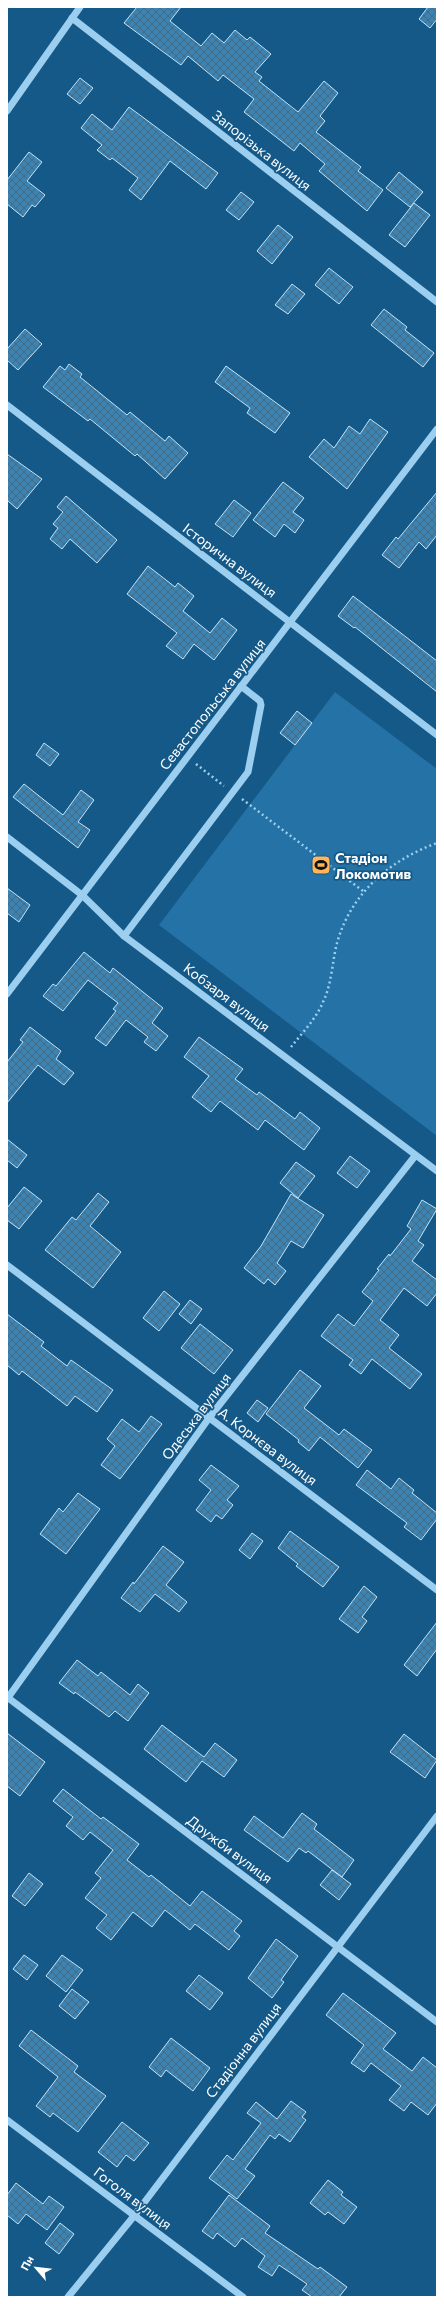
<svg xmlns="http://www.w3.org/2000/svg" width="444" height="2304" font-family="Commissioner,sans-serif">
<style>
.pitch{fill:#2472a6}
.building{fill:url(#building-cross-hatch);stroke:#c1e4fb}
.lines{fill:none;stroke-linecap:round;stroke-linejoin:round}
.path{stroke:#9bceef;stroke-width:2.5;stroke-dasharray:2 3;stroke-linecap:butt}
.minor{stroke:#9bceef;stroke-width:7}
.labels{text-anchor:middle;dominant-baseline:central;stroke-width:3.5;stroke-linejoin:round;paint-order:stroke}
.street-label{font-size:14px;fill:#fff;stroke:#155988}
.poi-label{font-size:14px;font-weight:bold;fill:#fff;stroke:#155988;text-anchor:start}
</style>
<defs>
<pattern id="building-cross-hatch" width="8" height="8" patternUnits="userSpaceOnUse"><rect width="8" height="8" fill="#3d83b2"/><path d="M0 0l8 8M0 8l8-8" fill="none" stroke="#446a84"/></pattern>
</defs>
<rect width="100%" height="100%" fill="#155988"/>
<path class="pitch" d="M335 692 437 769V1136L159 925Z"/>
<g class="building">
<path d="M137 7H181L170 21 201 46 212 33 224 43 235 30 247 40 250 37 271 54 255 72 262 77 259 81 298 112 324 81 338 93 320 116 325 121 316 132 361 167 358 171 383 190 367 211 319 171 325 164 300 143 294 151 244 112 254 99 223 75 218 81 188 56 181 65 124 23Z"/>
<path d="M428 7H437V19L430 28 419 19Z"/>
<path d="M80 78 93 88 80 104 67 94Z"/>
<path d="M129 107 218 173 206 189 170 161 141 200 129 190 138 178 112 158 110 160 97 150 102 145 81 128 92 114 112 130Z"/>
<path d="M29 152 42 162 27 181 45 195 35 207 32 205 23 217 7 204V180Z"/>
<path d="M399 172 423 192 410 207 386 188Z"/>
<path d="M241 192 254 202 239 220 226 210Z"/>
<path d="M414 203 430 215 405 247 389 235Z"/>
<path d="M278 225 293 237 272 264 257 251Z"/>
<path d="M329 268 353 287 339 304 315 285Z"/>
<path d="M292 284 305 294 288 314 275 305Z"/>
<path d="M384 309 407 327 405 330 434 353 423 367 371 325Z"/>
<path d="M25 329 42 344 18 370 7 360V349Z"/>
<path d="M69 364 82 374 80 377 127 415 130 412 165 441 169 436 188 453 165 479 137 454 135 456 90 419 88 421 43 387 60 366 65 370Z"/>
<path d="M226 366 290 413 275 433 247 413 250 408 215 382Z"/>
<path d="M370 419 388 432 347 489 309 457 324 439 334 448 349 426 360 434Z"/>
<path d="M7 454 42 479 17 509 7 500Z"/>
<path d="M283 482 304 498 293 512 304 520 295 533 284 524 275 537 253 520Z"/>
<path d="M437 492V535L426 549 419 542 399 568 382 555 396 537 398 539Z"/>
<path d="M66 496 117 540 97 563 70 539 62 549 50 539 58 528 53 524 63 512 57 507Z"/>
<path d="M234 500 251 513 233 537 215 524Z"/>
<path d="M148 566 175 587 178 583 194 596 183 611 210 633 222 618 237 630 214 660 194 644 183 659 166 646 177 633 127 594Z"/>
<path d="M353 596 437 661V692L355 627 354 628 338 616Z"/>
<path d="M297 711 312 723 295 745 280 733Z"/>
<path d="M44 743 59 754 50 766 36 755Z"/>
<path d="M24 784 63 815 81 790 94 800 78 822 90 830 78 848 13 797Z"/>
<path d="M7 888 30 905 19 922 7 913Z"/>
<path d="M84 952 110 973 113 968 163 1008 152 1023 168 1036 156 1051 144 1042 148 1037 126 1020 106 1046 95 1038 116 1011 113 1009 118 1003 88 980 63 1011 43 996 53 984 56 986Z"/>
<path d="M30 1027 61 1051 56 1059 74 1073 64 1085 38 1065 7 1103V1062L23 1042 20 1040Z"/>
<path d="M199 1037 243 1069 235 1079 257 1095 259 1092 295 1119 300 1112 320 1128 304 1150 265 1120 258 1130 220 1101 211 1112 192 1097 209 1076 184 1057Z"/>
<path d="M7 1139 27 1155 17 1168 7 1160Z"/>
<path d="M350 1156 370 1171 357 1188 337 1173Z"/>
<path d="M296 1162 315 1176 298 1198 280 1183Z"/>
<path d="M24 1187 42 1201 19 1229 7 1220V1208Z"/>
<path d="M98 1193 109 1202 90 1226 121 1252 93 1288 45 1250 72 1217 76 1220Z"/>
<path d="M291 1194 324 1215 303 1248 291 1241 277 1263 286 1271 275 1285 268 1279 264 1284 244 1268 261 1246Z"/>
<path d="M422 1200 437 1209 418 1241 424 1245 412 1261 437 1280V1293L427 1306 404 1288 380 1320 399 1335 389 1348 422 1374 410 1389 372 1359 361 1374 349 1365 353 1360 321 1336 338 1314 354 1326 373 1301 362 1292 379 1270 377 1269 389 1254 390 1256 411 1229 407 1226Z"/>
<path d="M164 1291 180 1304 159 1331 143 1318Z"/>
<path d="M190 1300 202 1309 191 1324 179 1314Z"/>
<path d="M7 1314 44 1342 41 1346 67 1366 71 1360 113 1390 97 1412 75 1396 67 1406 22 1371 19 1375 7 1365Z"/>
<path d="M200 1324 233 1350 214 1374 181 1348Z"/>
<path d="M300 1370 321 1386 304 1408 339 1435 344 1429 372 1450 358 1468 320 1437 309 1451 298 1442 299 1440 266 1414Z"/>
<path d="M257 1400 268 1408 258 1422 247 1413Z"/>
<path d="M151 1416 162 1424 120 1479 101 1465 115 1446 107 1439 122 1419 139 1432Z"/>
<path d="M211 1465 239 1486 227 1500 233 1505 222 1519 216 1515 211 1522 196 1510 211 1490 199 1480Z"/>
<path d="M367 1470 391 1489 399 1478 414 1490 412 1493 437 1513V1519L421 1540 404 1527 407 1523 356 1485Z"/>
<path d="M78 1493 100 1509 66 1554 40 1534 59 1508 63 1512Z"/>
<path d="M290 1531 339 1567 323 1587 296 1566 298 1564 278 1548Z"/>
<path d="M252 1533 263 1541 250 1559 239 1550Z"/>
<path d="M163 1546 184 1562 166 1585 187 1602 179 1612 155 1594 140 1612 121 1598 133 1582 134 1584Z"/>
<path d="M364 1586 377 1597 362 1617 367 1621 358 1633 339 1619Z"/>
<path d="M437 1622V1649L417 1676 404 1665Z"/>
<path d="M77 1660 98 1676 101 1672 130 1695 138 1684 149 1693 128 1721 115 1711 109 1717 75 1692 74 1694 59 1683Z"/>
<path d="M162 1725 204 1757 215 1743 237 1760 224 1777 202 1761 186 1782 144 1749Z"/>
<path d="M7 1733 45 1762 20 1796 7 1786Z"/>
<path d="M404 1734 437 1760 425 1778 390 1752Z"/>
<path d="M63 1789 101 1819 103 1817 139 1844 127 1860 149 1877 151 1875 190 1906 202 1891 242 1921 234 1931 240 1936 229 1950 195 1924 190 1930 165 1910 152 1927 133 1912 111 1940 96 1928 107 1915 85 1898 101 1878 95 1873 113 1850 90 1832 83 1840 66 1826 73 1817 53 1801Z"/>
<path d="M302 1813 317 1824 314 1829 354 1860 342 1877 308 1851 306 1853 299 1848 288 1862 244 1830 254 1816 283 1838Z"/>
<path d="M332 1870 351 1884 339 1900 320 1885Z"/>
<path d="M29 1873 43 1884 25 1906 12 1896Z"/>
<path d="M276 1939 298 1956 281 1980 284 1982 272 1998 248 1978Z"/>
<path d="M24 1955 38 1965 27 1980 13 1969Z"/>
<path d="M62 1955 83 1970 66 1992 46 1976Z"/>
<path d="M199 1975 223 1993 210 2010 186 1991Z"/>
<path d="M72 1989 89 2002 75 2019 59 2006Z"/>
<path d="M343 1993 396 2033 383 2049 412 2071 423 2057 437 2068V2103L428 2115 411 2102 404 2111 389 2100 401 2086 371 2063 364 2072 351 2063 364 2045 326 2015Z"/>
<path d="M31 2030 78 2066 74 2072 106 2096 78 2132 53 2113 50 2117 36 2106 58 2077 19 2046Z"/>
<path d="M171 2038 210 2068 193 2091 166 2070 161 2077 149 2067Z"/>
<path d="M291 2101 306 2112 302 2117 306 2120 290 2142 279 2134 275 2139 270 2135 245 2169 255 2176 237 2199 209 2178 227 2155 233 2160 261 2123 247 2113 256 2102 277 2119Z"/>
<path d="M122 2122 149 2143 134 2161 126 2155 117 2167 98 2152Z"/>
<path d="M328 2180 343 2192 341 2195 357 2207 344 2224 328 2212 325 2215 310 2203Z"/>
<path d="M16 2183 43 2204 49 2196 64 2207 47 2230 26 2214 18 2224 7 2215V2195Z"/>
<path d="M229 2195 270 2226 265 2233 318 2269 320 2267 347 2287 339 2297H312L302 2290 307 2284 279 2265 272 2276 258 2267 265 2256 242 2238 235 2247 217 2233 213 2239 202 2231Z"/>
<path d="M60 2223 74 2234 59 2254 45 2243Z"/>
</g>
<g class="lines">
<g class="path">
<path d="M196 764 224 786"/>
<path d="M242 799 363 891"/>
<path d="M291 1047C302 1033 316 1019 323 1002 332 984 332 962 337 943 351 893 390 860 437 843"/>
</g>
<g class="minor">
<path d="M72 18 437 302"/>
<path d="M7 111 80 7"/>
<path d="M7 405 437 735"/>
<path d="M7 837 82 895 124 936 437 1171"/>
<path d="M124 936 248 772 261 705 260 701 241 686"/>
<path d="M7 994 437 429"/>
<path d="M7 1265 437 1590"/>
<path d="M7 1697 437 2022"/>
<path d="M7 1699 209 1418 415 1156"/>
<path d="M7 2120 243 2297"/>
<path d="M68 2297 134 2216 437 1816"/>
</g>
</g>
<defs>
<symbol id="stadium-square" viewBox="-11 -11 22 22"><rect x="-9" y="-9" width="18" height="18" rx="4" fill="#ffb559" stroke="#155988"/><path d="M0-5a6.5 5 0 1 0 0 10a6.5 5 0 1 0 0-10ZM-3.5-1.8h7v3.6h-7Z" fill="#111"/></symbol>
</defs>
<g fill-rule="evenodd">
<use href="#stadium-square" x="310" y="854" width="22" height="22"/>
</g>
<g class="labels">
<g class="street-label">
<text transform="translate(262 150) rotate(38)">Запорізька вулиця</text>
<text transform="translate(230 560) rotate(37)">Історична вулиця</text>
<text transform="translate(212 704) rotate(-52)">Севастопольська вулиця</text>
<text transform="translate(227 997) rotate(37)">Кобзаря вулиця</text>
<text transform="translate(196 1416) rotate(-53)">Одеська вулиця</text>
<text transform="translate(268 1446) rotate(37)">А. Корнєва вулиця</text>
<text transform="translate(230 1849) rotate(37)">Дружби вулиця</text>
<text transform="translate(243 2050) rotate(-53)">Стадіонна вулиця</text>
<text transform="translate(133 2198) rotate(37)">Гоголя вулиця</text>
</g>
<g class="poi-label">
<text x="335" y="857">Стадіон<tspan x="335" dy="16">Локомотив</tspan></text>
</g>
</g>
<rect width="444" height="2304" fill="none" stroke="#ffffff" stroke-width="16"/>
<g transform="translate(36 2268) rotate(298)" stroke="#155988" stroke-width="3" paint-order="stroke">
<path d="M0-3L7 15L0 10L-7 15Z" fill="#ffffff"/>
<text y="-6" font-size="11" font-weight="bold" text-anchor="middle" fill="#ffffff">Пн</text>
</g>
</svg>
